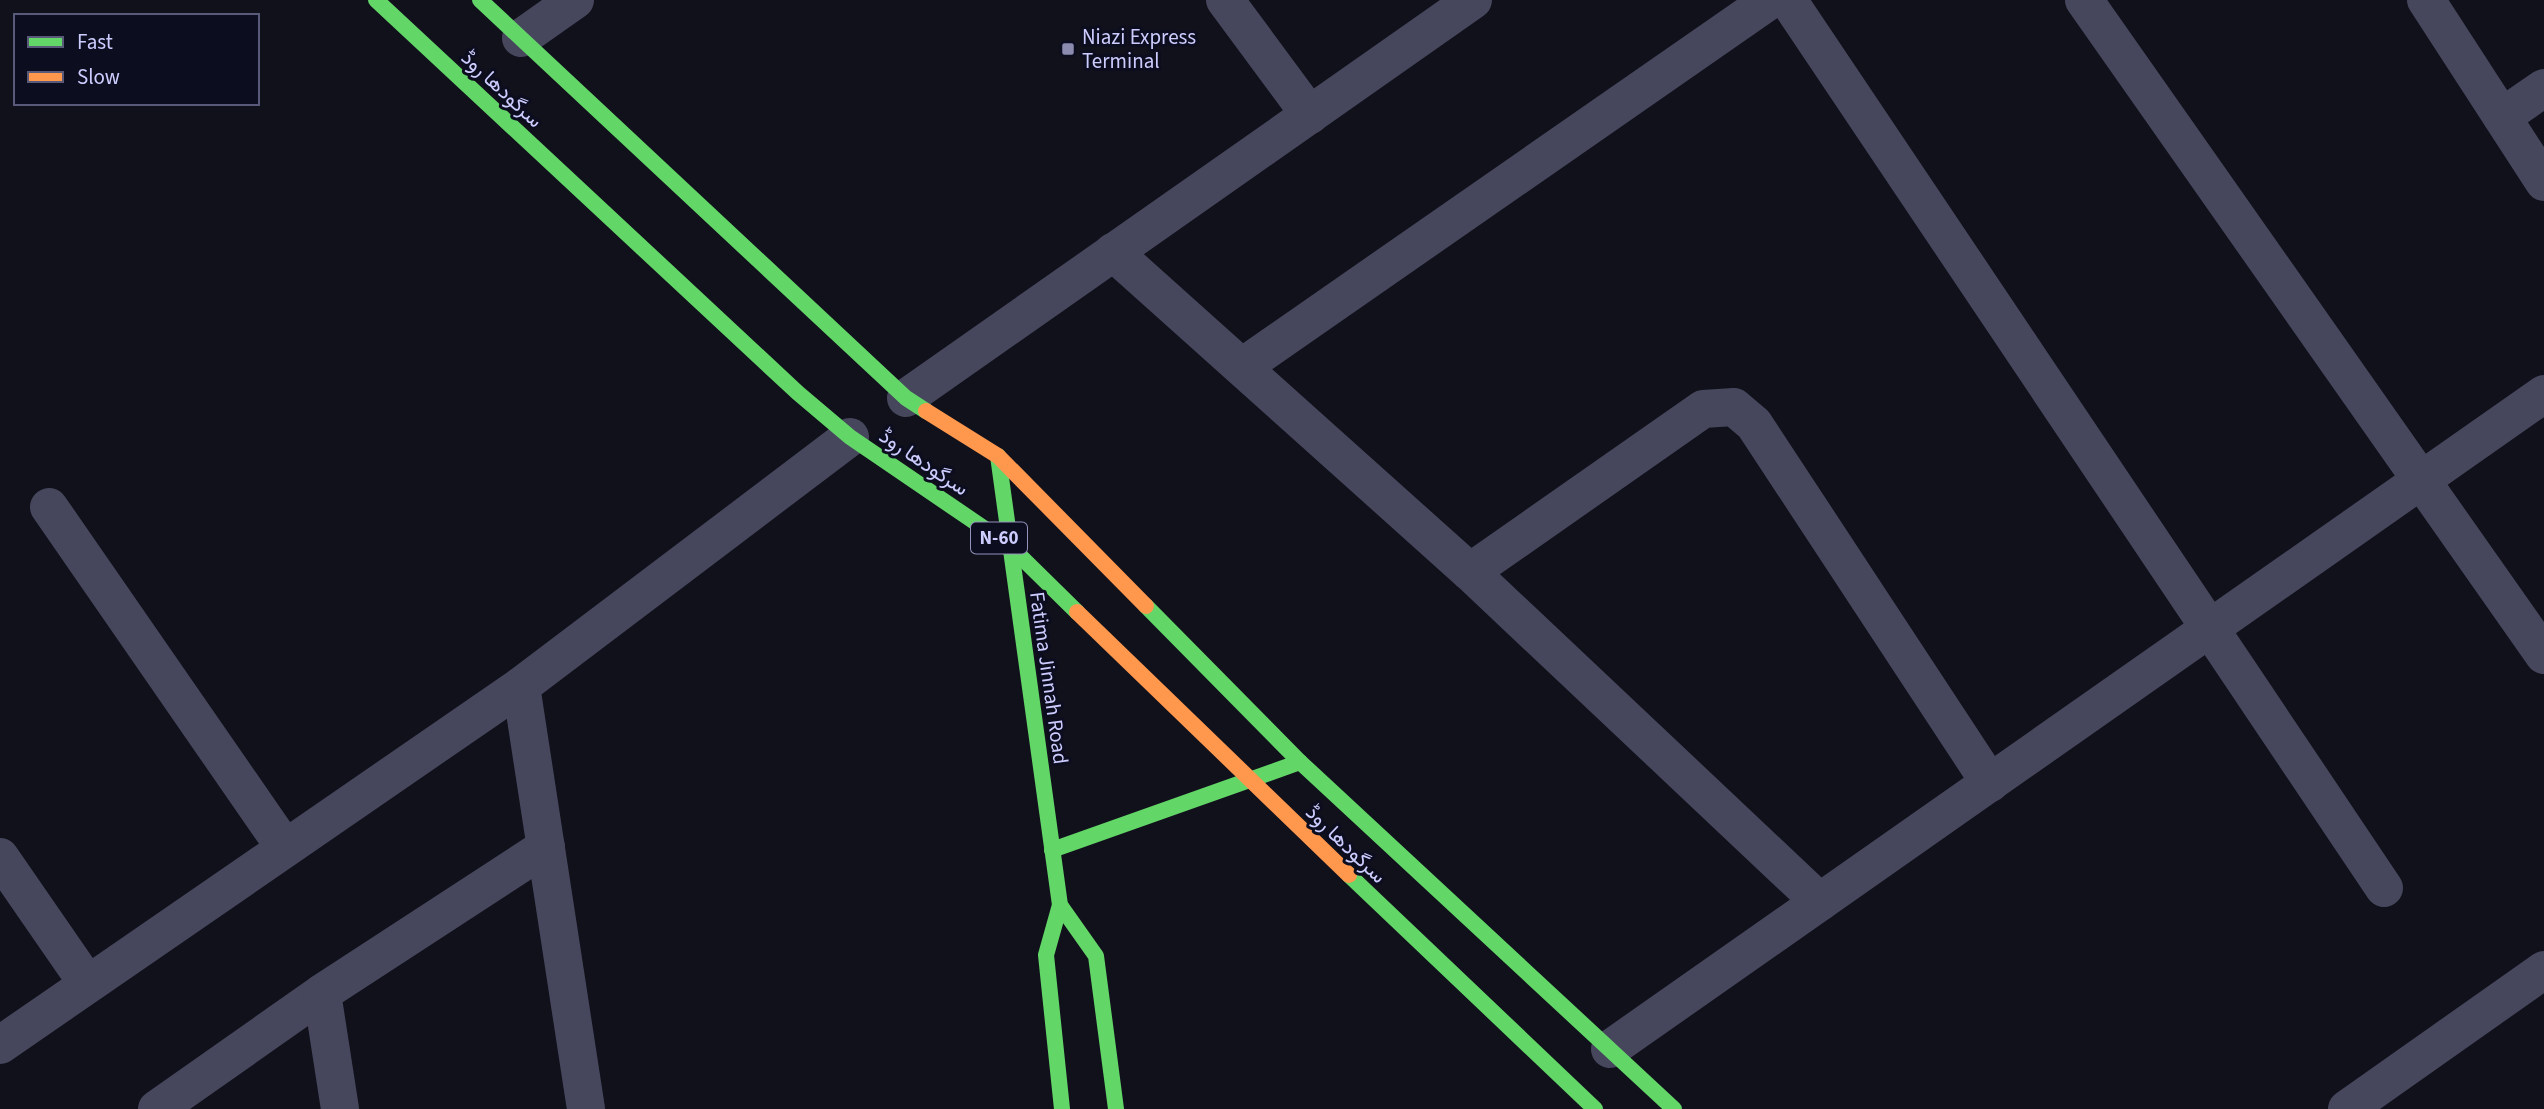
<svg xmlns="http://www.w3.org/2000/svg" width="2544" height="1109" font-family="'Source Sans 3',Vazirmatn,sans-serif">
<style>
.lines{fill:none;stroke-linecap:round;stroke-linejoin:round}
.street{stroke:#46475c;stroke-width:38}
.fast{stroke:#63d668;stroke-width:16}
.slow{stroke:#ff974d;stroke-width:16}
.poi-dot{fill:#8b8baf;stroke:#0d0d20;stroke-width:2.5}
.labels{text-anchor:middle;dominant-baseline:central;stroke-width:6;stroke-linejoin:round;paint-order:stroke}
.shield{fill:#0d0d20;stroke:#9393bb;stroke-width:2}
.shield-label{font-size:19px;font-weight:bold;fill:#cccdfe}
.poi-label{font-size:21px;fill:#cccdfe;stroke:#0d0d20;text-anchor:start}
.street-label{font-size:21px;fill:#cccdfe;stroke:#0d0d20}
</style>
<rect width="100%" height="100%" fill="#11111c"/>
<g class="lines">
<g class="street">
<path d="M1225 0 1310 115"/>
<path d="M1788 0 2384 888"/>
<path d="M2084 0 2544 655"/>
<path d="M2426 0 2544 182"/>
<path d="M521 38 575 0"/>
<path d="M2502 117 2544 88"/>
<path d="M1113 252 1470 572 1820 902"/>
<path d="M1242 367 1770 0"/>
<path d="M906 398 1473 0"/>
<path d="M49 507 285 848"/>
<path d="M1470 572 1703 409 1734 407 1754 424 1990 783"/>
<path d="M0 857 87 983"/>
<path d="M0 1045 521 686"/>
<path d="M1610 1049 2544 394"/>
<path d="M157 1109 322 993"/>
<path d="M340 1109 322 993 546 847"/>
<path d="M586 1109 521 686 850 437"/>
<path d="M2347 1109 2544 970"/>
</g>
<g class="fast">
<path d="M376 0 798 393 850 437 1010 546 1077 612"/>
<path d="M480 0 906 398 926 411"/>
<path d="M998 456 1060 905 1096 956 1116 1109"/>
<path d="M1146 606 1300 762 1674 1109"/>
<path d="M1052 850 1300 762"/>
<path d="M1349 875 1595 1109"/>
<path d="M1060 905 1046 955 1062 1109"/>
</g>
<g class="slow">
<path d="M926 411 998 456 1146 606"/>
<path d="M1077 612 1349 875"/>
</g>
</g>
<rect class="poi-dot" x="1061" y="42" width="14" height="14" rx="3.5"/>
<g class="labels">
<rect class="shield" x="971" y="522.5" width="56" height="31" rx="5"/>
<g class="shield-label">
<text x="999" y="538">N-60</text>
</g>
<g class="poi-label">
<text x="1082" y="37">Niazi Express<tspan x="1082" dy="24">Terminal</tspan></text>
</g>
<g class="street-label">
<text transform="translate(502 89) rotate(43)">سرگودھا روڈ</text>
<text transform="translate(924 462) rotate(34)">سرگودھا روڈ</text>
<text transform="translate(1049 678) rotate(82)">Fatima Jinnah Road</text>
<text transform="translate(1346 844) rotate(44)">سرگودھا روڈ</text>
</g>
</g>
<rect x="14" y="14" width="245" height="91" fill="#0d0d20" stroke="#595a79" stroke-width="2"/>
<rect x="28" y="37" width="35" height="10" fill="#63d668" stroke="#595a79" stroke-width="2"/>
<text x="77" y="49" font-size="21" fill="#cccdfe">Fast</text>
<rect x="28" y="72" width="35" height="10" fill="#ff974d" stroke="#595a79" stroke-width="2"/>
<text x="77" y="84" font-size="21" fill="#cccdfe">Slow</text>
</svg>
